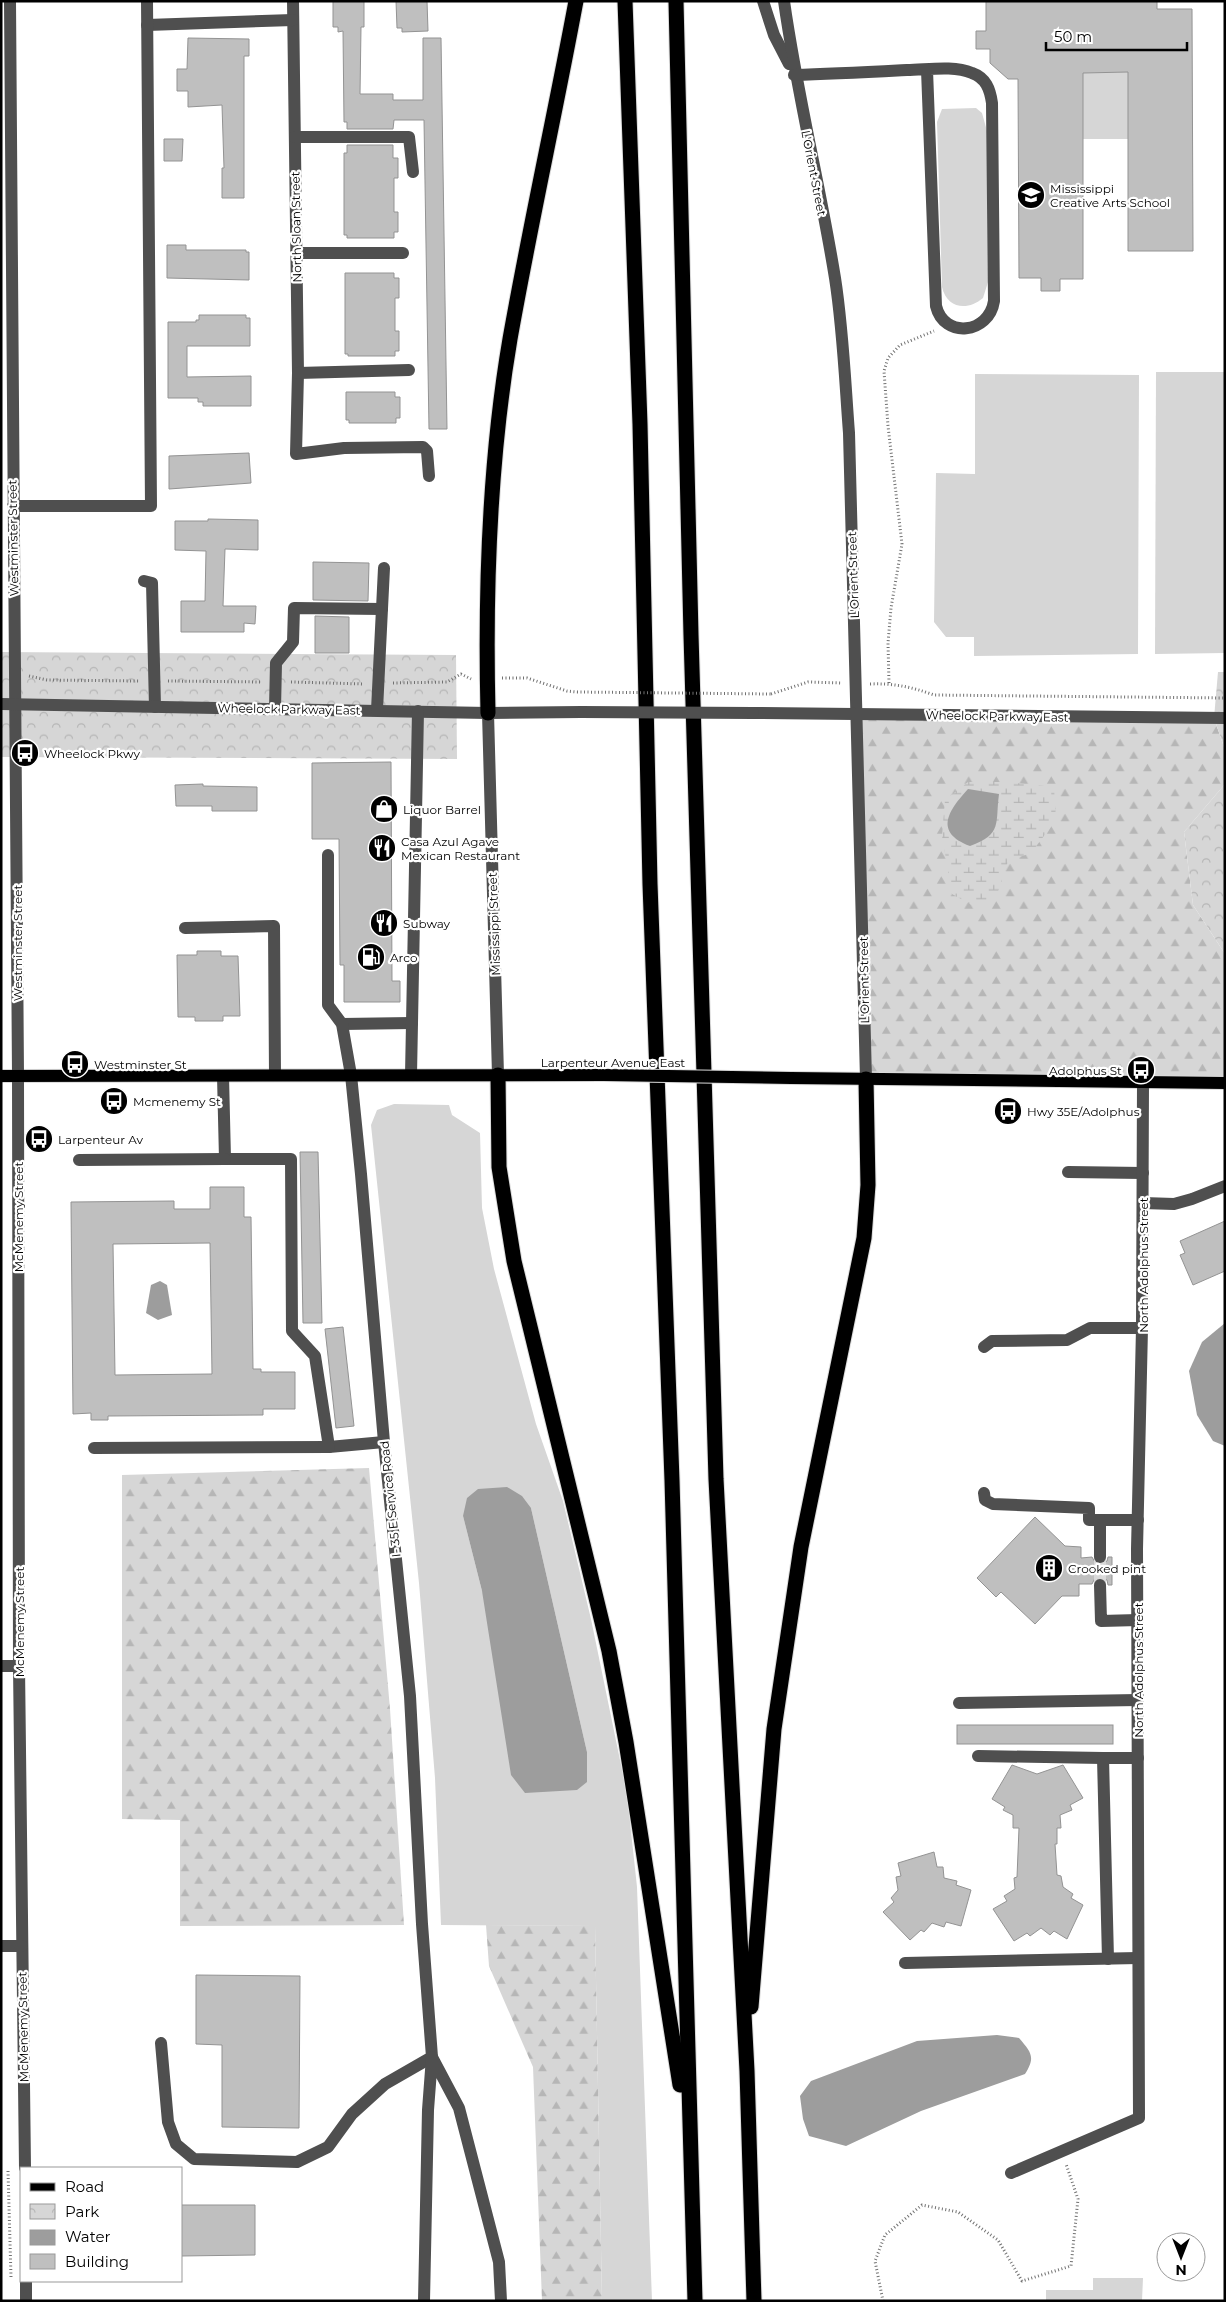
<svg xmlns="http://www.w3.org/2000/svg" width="1226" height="2302" font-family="Montserrat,sans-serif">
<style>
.grass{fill:#d6d6d6;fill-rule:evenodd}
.forest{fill:url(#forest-firs)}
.wetland{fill:url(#wetland-marsh)}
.park{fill:url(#park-crowns)}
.water{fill:#9d9d9d}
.building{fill:#bfbfbf;stroke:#939393;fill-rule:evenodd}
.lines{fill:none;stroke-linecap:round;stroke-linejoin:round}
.minor-tunnel{stroke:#d9d9d9;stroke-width:12;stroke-dasharray:12 6;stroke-linecap:butt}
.major-casing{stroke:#dbdbdb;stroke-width:14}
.highway-casing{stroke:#dbdbdb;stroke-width:17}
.path{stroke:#717171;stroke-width:3;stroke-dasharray:1 2.5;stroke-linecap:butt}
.minor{stroke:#4f4f4f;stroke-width:12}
.major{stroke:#000;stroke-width:12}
.highway{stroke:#000;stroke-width:15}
.major-bridge-casing{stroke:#dbdbdb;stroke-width:14;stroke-linecap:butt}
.path-bridge{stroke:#717171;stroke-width:3;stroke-dasharray:1 2.5;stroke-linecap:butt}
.minor-bridge{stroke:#4f4f4f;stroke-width:12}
.major-bridge{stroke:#000;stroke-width:12}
.labels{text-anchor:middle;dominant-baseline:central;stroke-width:4.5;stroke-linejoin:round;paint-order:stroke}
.street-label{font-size:12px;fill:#000;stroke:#fff}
.poi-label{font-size:12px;fill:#000;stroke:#fff;text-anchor:start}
</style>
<defs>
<pattern id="forest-firs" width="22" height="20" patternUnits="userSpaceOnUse" patternTransform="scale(1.25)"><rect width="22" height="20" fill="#d6d6d6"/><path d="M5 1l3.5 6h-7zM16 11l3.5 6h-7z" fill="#b6b6b6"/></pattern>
<pattern id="wetland-marsh" width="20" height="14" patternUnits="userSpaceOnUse" patternTransform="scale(1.25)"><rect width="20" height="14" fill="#d6d6d6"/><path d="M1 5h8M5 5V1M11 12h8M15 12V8" fill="none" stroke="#b6b6b6"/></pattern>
<pattern id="park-crowns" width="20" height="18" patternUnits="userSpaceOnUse" patternTransform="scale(1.25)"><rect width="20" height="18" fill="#d6d6d6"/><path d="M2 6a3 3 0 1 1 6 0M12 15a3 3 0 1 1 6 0" fill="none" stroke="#b6b6b6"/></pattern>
</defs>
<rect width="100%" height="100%" fill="#fff"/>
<g class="grass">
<path d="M1128 72V139H1083V73Z"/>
<path d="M976 108 982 113 987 131 988 282 983 298C968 311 947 309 942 287L937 122 942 109Z"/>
<path d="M1156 372H1225V653L1155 654Z"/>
<path d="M975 374 1139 375 1138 654 974 656V637H946L934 622 936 473 975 474Z"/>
<path d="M394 1104 449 1105 452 1115 480 1133 482 1208 494 1269 536 1424 563 1501 591 1619 627 1794 637 1887 652 2301H602L595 1926 441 1925 435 1778 419 1583 371 1125 377 1110ZM531 1508 587 1752V1782L482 1591 463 1516Z"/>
<path d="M1093 2278H1143L1142 2301H1046V2290H1093Z"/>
</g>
<g class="forest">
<path d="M858 714 1214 718 1225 750V784L1184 832 1193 905 1225 954V1083L866 1079Z"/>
<path d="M369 1468 390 1709 404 1925 180 1926V1820L122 1819V1475Z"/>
<path d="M486 1925 595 1926 602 2301H542L533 2067 489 1966Z"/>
</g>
<path class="wetland" d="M968 782H1006L1054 787 1056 820 1031 853 1008 861 999 890 979 909 952 894 942 836 945 800Z"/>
<g class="park">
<path d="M1 652 456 655 457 759 1 757Z"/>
<path d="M1218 672H1225V750L1214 718Z"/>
<path d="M1225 784V954L1193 905 1184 832Z"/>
</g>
<g class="water">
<path d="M968 789 999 794C995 823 1003 834 970 846 933 832 949 810 968 789Z"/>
<path d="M160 1281 167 1285 172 1315 158 1320 146 1313 151 1285Z"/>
<path d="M1225 1323V1446L1213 1441 1197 1415 1189 1371 1202 1342Z"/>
<path d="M507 1487 522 1496 531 1508 587 1752V1782L577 1790 525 1793 511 1775 482 1591 463 1516 467 1498 478 1489Z"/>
<path d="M997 2035 1019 2038C1031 2052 1036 2057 1025 2074L921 2111 846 2146 809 2136 803 2119 800 2096 811 2081 917 2041Z"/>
</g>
<g class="building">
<path d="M333 1H364V27H361L360 94H393V100H423V38H441L447 429H429L424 120H394L393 129H347V122H344L343 31 338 32V27H333Z"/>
<path d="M396 1H427L428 31 402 32V28H397Z"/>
<path d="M986 1H1157V9H1192L1193 251H1128V72L1083 73V279H1060V291H1041V278H1019L1018 79H1008L990 63V49H976V31H986Z"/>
<path d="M188 38 249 39V56H244V198H222V168H224L222 105 188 107V91H177V69H187Z"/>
<path d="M164 139H183L182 161H164Z"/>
<path d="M347 145H393V158H398V178H394V212H398V232H394V238H347V235H344V153H347Z"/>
<path d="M167 245H186V250H246V252H249V280L167 278Z"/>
<path d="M345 273H394V278H399V298H395V331H399V351H395V356H348V354H345Z"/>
<path d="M199 315H246V318H250V346H187V377L251 376V406H203V402H198V398H168V322H196V320H199Z"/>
<path d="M346 392H395V397H400V418H396V423H349V420H346Z"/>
<path d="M249 453 251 483 169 489V456Z"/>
<path d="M208 519 258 520V550L225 549 223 606H256L255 624 244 623V632H181V601H205L206 551 175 550V521H208Z"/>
<path d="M313 562 369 563 368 601 313 600Z"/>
<path d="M315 616 349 617V653H315Z"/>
<path d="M391 762 392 981H400V1002H344V965H340L339 839H312V763Z"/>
<path d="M203 784V786L257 787V811H212V806H176L175 785Z"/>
<path d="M197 951H221V956H238L240 1016H223V1021H195V1017H178L177 955H197Z"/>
<path d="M300 1152H318L322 1323H303Z"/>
<path d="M210 1187H244V1217H251L253 1369H261V1372H295V1409H263V1415L108 1416V1420H91V1413L73 1414 71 1202 174 1201V1209H210ZM210 1243 212 1374 115 1375 113 1244Z"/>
<path d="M1225 1221V1271L1193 1285 1180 1255 1185 1253 1180 1241Z"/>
<path d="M343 1327 354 1426 336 1428 325 1329Z"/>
<path d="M1035 1517 1065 1546 1081 1547V1558L1092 1557 1096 1564 1100 1565 1107 1561 1108 1557H1112V1585H1108L1107 1580 1100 1577 1095 1578 1092 1584H1079V1596H1062L1035 1624 1001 1592 996 1597 977 1578Z"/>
<rect x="957" y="1725" width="156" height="19"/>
<path d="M1012 1765 1037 1774 1063 1765 1083 1798 1070 1805 1072 1810 1060 1815 1061 1828H1057V1844H1055L1057 1875 1061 1876 1063 1887 1073 1894 1071 1898 1083 1905 1067 1939 1054 1931 1050 1935 1041 1928 1030 1936 1027 1933 1014 1941 993 1909 1007 1901 1004 1896 1015 1889 1014 1878 1017 1877 1019 1828H1013V1815L1003 1810 1005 1807 992 1799Z"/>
<path d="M934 1852 937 1867H943L944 1878 957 1881 956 1885 971 1890 961 1926 946 1922 944 1927 932 1923 924 1932 921 1930 910 1940 883 1912 894 1902 891 1898 898 1890 896 1877 901 1876 898 1863Z"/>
<path d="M196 1975 300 1976 299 2128 222 2127V2045L196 2044Z"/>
<path d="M181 2205H255V2255L181 2256Z"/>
</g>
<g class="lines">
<path class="minor-tunnel" d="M1100 1557V1585"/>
<defs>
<g id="major">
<path d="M1 1076 604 1075"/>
<path d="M791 1078 1225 1083"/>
</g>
<g id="highway">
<path d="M625 1 640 424 650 884 672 1480 695 2301"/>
<path d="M676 1 691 635 716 1479 747 2071 754 2301"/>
<path d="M488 713C485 589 489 462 510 339 530 226 555 114 576 1"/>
<path d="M498 1075 499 1167 514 1261 609 1651 626 1742 680 2085"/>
<path d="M751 2007 774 1729 801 1547 864 1238 868 1185 866 1079"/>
</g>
</defs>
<use href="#major" class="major-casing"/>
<use href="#highway" class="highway-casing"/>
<g class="path">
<path d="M29 676 47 680 139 681"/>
<path d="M502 678H527L567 691 577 692"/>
<path d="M168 681 262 682"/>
<path d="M291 682 364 684"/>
<path d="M393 683 447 682 461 674 471 679"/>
<path d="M889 683 888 643 891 608 902 544 888 426 884 371 888 358 900 345 934 331"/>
<path d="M870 684C893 683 912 687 934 695L1225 698"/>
<path d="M771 694 808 682 841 683"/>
<path d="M8 2171 11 2277"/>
<path d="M883 2301 875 2261 885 2235 922 2205 958 2212 998 2240 1022 2281 1071 2266 1078 2199 1066 2164"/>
</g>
<g class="minor">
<path d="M10 1 18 1075 19 1666 25 2168"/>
<path d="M293 1 298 373 296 454 344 448 423 447 427 451 429 476"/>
<path d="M763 1 774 35 789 64"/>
<path d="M784 1C797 94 820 185 835 278 843 329 845 381 849 433L866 1079"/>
<path d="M147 25 293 20"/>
<path d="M794 75C832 74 869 72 907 70 926 70 953 65 972 73 986 78 990 89 992 103L994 301C989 334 944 339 936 306L927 70"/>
<path d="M295 137H409L413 172"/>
<path d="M296 253H403"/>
<path d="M298 373 409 370"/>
<path d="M13 506H151L147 1"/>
<path d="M144 581 152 583 155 707"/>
<path d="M1 704 488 713 581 712"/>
<path d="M275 709 276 663 293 642 294 608 382 609"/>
<path d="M377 710 384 568"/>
<path d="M488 713 498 1075"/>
<path d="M753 713 1225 718"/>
<path d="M185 928 274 926 275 1075"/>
<path d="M342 1024 412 1023"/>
<path d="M411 1075 418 711"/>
<path d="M223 1076 225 1159H291L292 1331 315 1356 329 1447 384 1442"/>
<path d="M79 1160 225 1159"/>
<path d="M1068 1172 1143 1173"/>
<path d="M1143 1203 1174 1204 1192 1199 1225 1186"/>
<path d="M984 1347 992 1341 1067 1340 1090 1328H1142"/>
<path d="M94 1448 329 1447"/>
<path d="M984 1493 985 1500 993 1504 1089 1508V1520H1138"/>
<path d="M1100 1557V1520"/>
<path d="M1100 1585 1101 1621 1138 1620"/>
<path d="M1 1666H19"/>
<path d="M959 1703 1138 1700"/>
<path d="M978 1756 1103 1758"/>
<path d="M1 1946H22"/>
<path d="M1108 1959 1103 1758H1138"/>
<path d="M905 1963 1138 1958"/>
<path d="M161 2043 168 2122 176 2144 194 2159 297 2162 328 2147 352 2114 385 2084 432 2057 422 1924 410 1696 384 1442 361 1174 351 1075 342 1024 328 1005V855"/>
<path d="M1011 2173 1139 2118 1137 1549 1142 1328 1143 1083"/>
<path d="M26 2281V2301"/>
<path d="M424 2301 428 2110 432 2057 459 2108 499 2262 501 2301"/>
</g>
<use href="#major" class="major"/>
<use href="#highway" class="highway"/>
<defs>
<path id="major-bridge" d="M604 1075 791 1078"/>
</defs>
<use href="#major-bridge" class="major-bridge-casing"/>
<path class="path-bridge" d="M577 692 771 694"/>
<path class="minor-bridge" d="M581 712 753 713"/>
<use href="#major-bridge" class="major-bridge"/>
</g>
<defs>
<symbol id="school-disc" viewBox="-11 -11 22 22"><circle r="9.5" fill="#000" stroke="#fff"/><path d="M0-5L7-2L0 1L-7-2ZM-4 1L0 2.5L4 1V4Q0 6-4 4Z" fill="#fff"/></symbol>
<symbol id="bus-disc" viewBox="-11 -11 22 22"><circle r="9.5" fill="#000" stroke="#fff"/><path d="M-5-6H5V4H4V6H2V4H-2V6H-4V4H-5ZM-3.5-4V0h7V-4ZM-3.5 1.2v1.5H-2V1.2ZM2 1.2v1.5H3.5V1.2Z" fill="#fff"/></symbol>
<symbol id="shop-disc" viewBox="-11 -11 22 22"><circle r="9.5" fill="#000" stroke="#fff"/><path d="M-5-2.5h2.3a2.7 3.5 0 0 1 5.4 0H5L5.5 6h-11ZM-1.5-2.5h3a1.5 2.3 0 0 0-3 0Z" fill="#fff"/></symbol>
<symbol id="restaurant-disc" viewBox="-11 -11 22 22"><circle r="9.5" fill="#000" stroke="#fff"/><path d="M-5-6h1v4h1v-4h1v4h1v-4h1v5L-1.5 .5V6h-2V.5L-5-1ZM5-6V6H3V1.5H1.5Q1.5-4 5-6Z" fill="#fff"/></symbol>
<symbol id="fuel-disc" viewBox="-11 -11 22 22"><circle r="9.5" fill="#000" stroke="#fff"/><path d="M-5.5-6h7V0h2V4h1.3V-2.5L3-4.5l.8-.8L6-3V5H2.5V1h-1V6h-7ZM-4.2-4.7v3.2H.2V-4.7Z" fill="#fff"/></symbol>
<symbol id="building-disc" viewBox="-11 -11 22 22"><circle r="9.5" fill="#000" stroke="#fff"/><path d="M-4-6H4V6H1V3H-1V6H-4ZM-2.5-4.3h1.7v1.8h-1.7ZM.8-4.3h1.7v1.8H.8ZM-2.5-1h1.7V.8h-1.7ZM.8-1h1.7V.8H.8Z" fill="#fff"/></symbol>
</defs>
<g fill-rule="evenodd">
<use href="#school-disc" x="1015" y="179" width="32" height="32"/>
<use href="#bus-disc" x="9" y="737" width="32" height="32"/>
<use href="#shop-disc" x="368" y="793" width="32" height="32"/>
<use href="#restaurant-disc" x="366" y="832" width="32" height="32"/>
<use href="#restaurant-disc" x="368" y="907" width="32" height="32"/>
<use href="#fuel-disc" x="355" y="941" width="32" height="32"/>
<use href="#bus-disc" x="59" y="1048" width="32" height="32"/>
<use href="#bus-disc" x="1125" y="1054" width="32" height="32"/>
<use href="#bus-disc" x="98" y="1085" width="32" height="32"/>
<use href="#bus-disc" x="992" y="1095" width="32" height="32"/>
<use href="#bus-disc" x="23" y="1123" width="32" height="32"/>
<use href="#building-disc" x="1033" y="1552" width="32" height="32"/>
</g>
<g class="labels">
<g class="street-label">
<text transform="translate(814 173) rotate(79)">L'Orient Street</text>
<text transform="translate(296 227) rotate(-91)">North Sloan Street</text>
<text transform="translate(13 538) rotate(-91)">Westminster Street</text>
<text transform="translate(853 575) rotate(-92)">L'Orient Street</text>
<text transform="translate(289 709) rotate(1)">Wheelock Parkway East</text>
<text transform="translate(997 716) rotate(1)">Wheelock Parkway East</text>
<text transform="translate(494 924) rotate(-92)">Mississippi Street</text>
<text transform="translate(17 943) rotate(-90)">Westminster Street</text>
<text transform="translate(864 980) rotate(-91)">L'Orient Street</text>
<text x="613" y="1062">Larpenteur Avenue East</text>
<text transform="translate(18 1217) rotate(-90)">McMenemy Street</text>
<text transform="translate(1143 1265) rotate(-90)">North Adolphus Street</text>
<text transform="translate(390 1499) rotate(-96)">I- 35 E Service Road</text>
<text transform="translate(19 1622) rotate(-90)">McMenemy Street</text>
<text transform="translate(1138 1670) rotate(-90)">North Adolphus Street</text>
<text transform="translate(23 2027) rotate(-91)">McMenemy Street</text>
</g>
<g class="poi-label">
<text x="1050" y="188">Mississippi<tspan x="1050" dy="14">Creative Arts School</tspan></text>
<text x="44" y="753">Wheelock Pkwy</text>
<text x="403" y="809">Liquor Barrel</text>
<text x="401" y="841">Casa Azul Agave<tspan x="401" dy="14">Mexican Restaurant</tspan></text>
<text x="403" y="923">Subway</text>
<text x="390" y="957">Arco</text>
<text x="94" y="1064">Westminster St</text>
<text x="1122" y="1070" text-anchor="end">Adolphus St</text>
<text x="133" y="1101">Mcmenemy St</text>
<text x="1027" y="1111">Hwy 35E/Adolphus</text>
<text x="58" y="1139">Larpenteur Av</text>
<text x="1068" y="1568">Crooked pint</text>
</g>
</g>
<rect width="1226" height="2302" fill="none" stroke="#000000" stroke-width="5"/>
<rect x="20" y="2167" width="162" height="115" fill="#ffffff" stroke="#999999"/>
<rect x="30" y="2183" width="25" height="8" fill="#000000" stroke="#999999"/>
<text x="65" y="2192" font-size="15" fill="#000000">Road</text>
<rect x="30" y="2204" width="25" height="15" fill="url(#park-crowns)" stroke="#999999"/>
<text x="65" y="2217" font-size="15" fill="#000000">Park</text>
<rect x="30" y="2230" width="25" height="15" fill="#9d9d9d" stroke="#999999"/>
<text x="65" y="2242" font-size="15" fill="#000000">Water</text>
<rect x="30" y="2254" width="25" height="15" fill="#bfbfbf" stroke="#999999"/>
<text x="65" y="2267" font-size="15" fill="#000000">Building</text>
<g transform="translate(1181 2257) rotate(180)"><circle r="24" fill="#ffffff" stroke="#999999"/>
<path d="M0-4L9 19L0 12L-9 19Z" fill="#000000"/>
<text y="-8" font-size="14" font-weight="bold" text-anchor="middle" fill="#000000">N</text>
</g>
<path d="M1046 42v8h141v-8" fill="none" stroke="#000000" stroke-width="2.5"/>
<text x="1054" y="42" font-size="15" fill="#000000" stroke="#ffffff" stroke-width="4" paint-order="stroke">50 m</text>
</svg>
